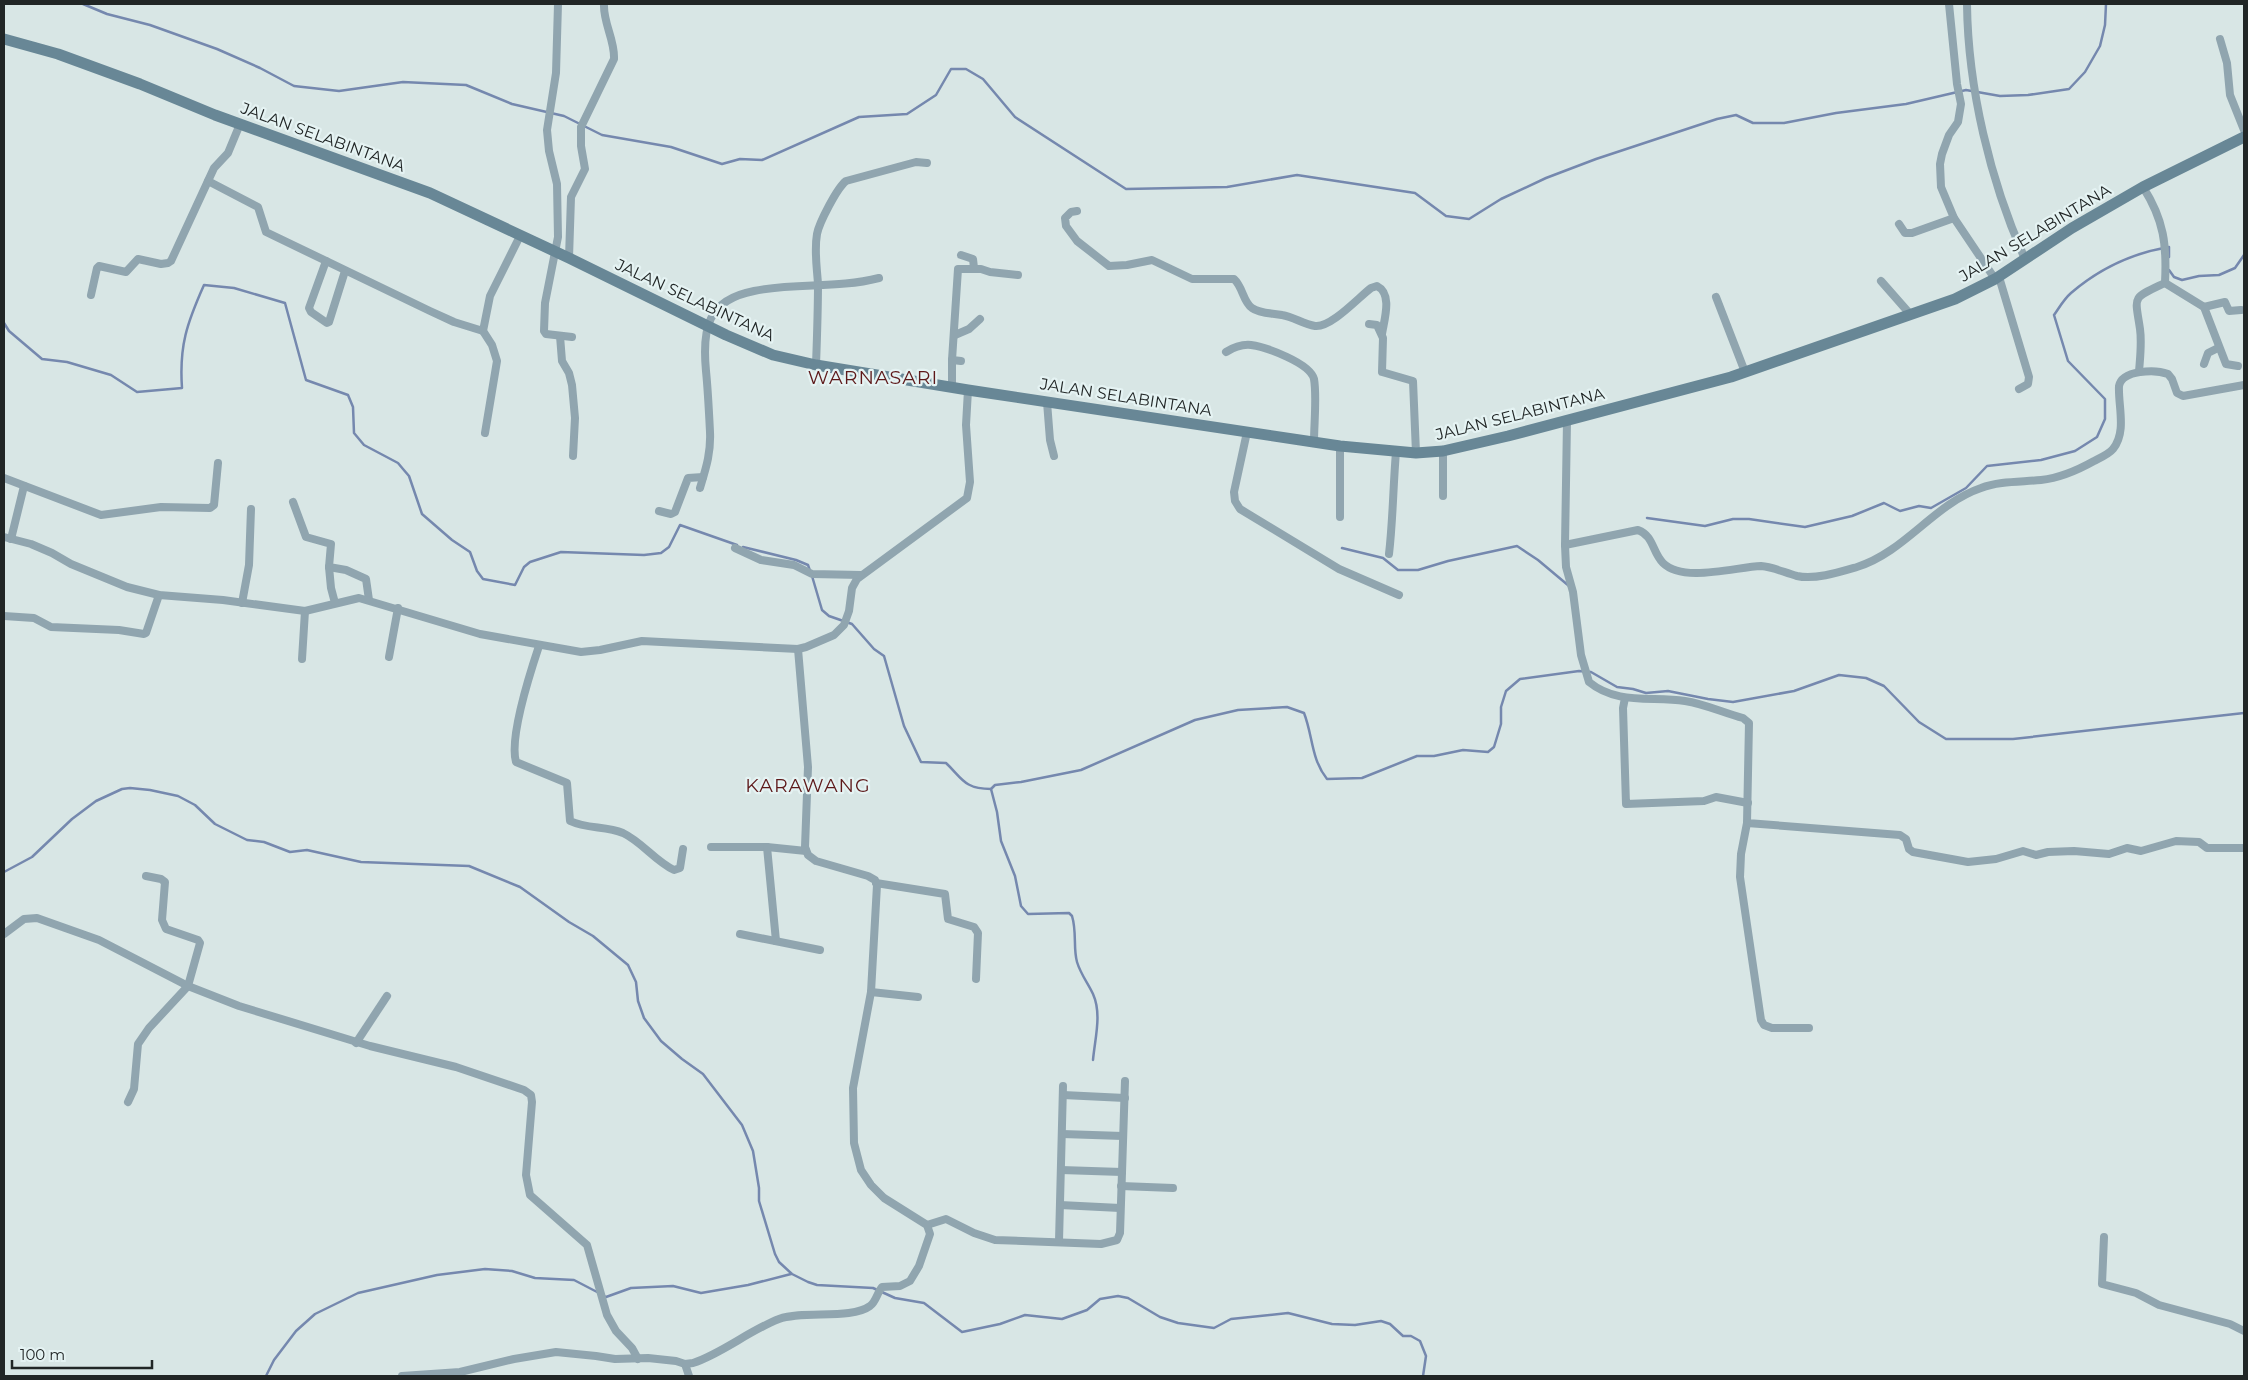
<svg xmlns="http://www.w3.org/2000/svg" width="2248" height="1380" font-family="Montserrat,sans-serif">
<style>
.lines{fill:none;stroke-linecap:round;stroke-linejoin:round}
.stream{stroke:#7588ae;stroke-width:2.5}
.street{stroke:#90a5af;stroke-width:8}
.secondary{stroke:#688796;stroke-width:11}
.labels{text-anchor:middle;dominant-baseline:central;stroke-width:4.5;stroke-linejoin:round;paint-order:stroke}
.street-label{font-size:16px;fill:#212626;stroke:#e5f3f3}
.quarter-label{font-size:19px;letter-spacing:1px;fill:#5d1819;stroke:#e5f3f3}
</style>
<rect width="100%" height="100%" fill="#d8e6e5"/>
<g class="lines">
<g class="stream">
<path d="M83 4 107 14 150 25 217 49 260 68 294 86 339 91 403 82 466 85 512 104 564 116 602 135 671 147 722 164 740 159 762 160 859 117 907 114 936 95 951 69H966L983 79 1015 117 1126 189 1227 187 1297 175 1415 193 1446 216 1469 219 1501 199 1546 178 1596 159 1717 119 1736 115 1753 123H1784L1836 113 1906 104 1966 90 2000 96 2028 95 2069 89 2085 72 2100 46 2105 25 2106 4"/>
<path d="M2169 270 2174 277 2182 280 2199 276 2219 275 2235 268 2244 255"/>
<path d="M4 323 9 331 42 359 67 362 111 375 137 392 182 388C179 346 187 323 204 285L234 288 285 303 306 380 348 395 353 407 354 433 364 445 398 463 403 469 409 476 422 514 452 540 470 552 477 571 483 579 515 585 524 567 530 562 561 552 644 555 661 553 669 547 680 525 737 545"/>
<path d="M1647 518 1705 526 1733 519H1749L1805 527 1852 516 1884 503 1900 511 1919 506 1931 508 1966 488 1987 466 2041 460 2075 451 2097 437 2105 419V399L2068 361 2054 315C2059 308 2064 299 2071 293 2099 269 2133 253 2169 247V257"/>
<path d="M743 547 796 560 808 565 810 571"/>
<path d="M1342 548 1383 558 1398 570H1418L1448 561 1517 546 1538 560 1569 586"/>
<path d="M812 576 822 610 829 616 852 624 874 649 884 656 904 726 921 762 946 763C962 778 964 789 991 789"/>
<path d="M4 872 32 857 72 819 96 801 122 789 130 788 150 790 178 796 195 805 215 824 247 840 264 842 290 852 307 850 361 862 469 866 520 887 569 922 593 936 628 965 636 982 638 1001 644 1018 661 1041 682 1059 703 1074 742 1125 753 1151 759 1188V1201L775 1254 779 1262 792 1274 808 1282 817 1285 873 1288 895 1298 924 1303 962 1332 1000 1324 1025 1315 1062 1319 1087 1310 1100 1299 1118 1296 1128 1298 1160 1317 1178 1323 1214 1328 1231 1319 1288 1313 1332 1324 1355 1325 1381 1321 1390 1324 1403 1336H1411L1420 1341 1426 1356 1423 1376"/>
<path d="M1093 1060C1095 1038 1102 1014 1093 994 1088 983 1081 975 1077 962 1073 948 1077 932 1072 916L1069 913 1028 914 1021 906 1015 876 1001 841 997 812 991 789 995 785 1021 782 1081 770 1195 720 1238 710 1287 707 1304 713C1313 736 1311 759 1327 779L1362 778 1417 756H1434L1463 750 1488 752 1494 747 1501 724V707L1506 691 1520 679 1579 671 1591 672 1617 687 1633 689 1646 693 1668 691 1708 699 1733 702 1794 691 1839 675 1866 678 1884 686 1919 722 1946 739H2013L2244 713"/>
<path d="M604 1296 606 1297 631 1288 673 1286 701 1293 748 1285 791 1274"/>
<path d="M266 1376 274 1360 296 1331 315 1314 358 1293 437 1275 485 1269 512 1271 535 1278 574 1280 599 1293"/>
</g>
<g class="street">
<path d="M558 4 556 73 547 130 549 151 557 184 558 237 545 303 544 331 546 334 572 337"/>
<path d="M1949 4 1957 84 1961 104 1958 122 1949 135 1942 154 1940 164 1941 187 1954 218 1995 279"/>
<path d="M1967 4C1968 88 1990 181 2025 259"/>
<path d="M2220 39 2227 63 2230 95 2244 130"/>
<path d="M208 181 258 207 266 232 430 311 454 322 483 331"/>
<path d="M1077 211 1071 212 1065 218 1066 226 1077 241 1109 266 1127 265 1152 260 1192 279H1234C1243 287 1243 302 1252 308 1260 314 1273 313 1282 315 1294 317 1303 324 1315 326 1331 328 1359 297 1371 288L1377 286C1393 294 1384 320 1382 334"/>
<path d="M1899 224 1905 233H1912L1954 218"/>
<path d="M961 255 973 259 974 268"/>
<path d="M569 258 571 197 585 169 581 146V127L614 59C615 40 603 23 604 4"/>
<path d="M326 261 309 308 311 312 327 323 329 322 345 271"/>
<path d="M1999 277 2029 377 2028 384 2019 389"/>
<path d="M1881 281 1910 314"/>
<path d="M2165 283 2204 307 2226 364 2238 366"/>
<path d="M91 295 97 268 99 266 126 272 138 259 161 264 168 263 171 261 214 168 228 153 240 124"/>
<path d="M1716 297 1745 372"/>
<path d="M2204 307 2225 302 2229 311 2241 310"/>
<path d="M1369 324 1377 325 1383 338 1382 372 1413 381 1416 453"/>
<path d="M955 335 969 329 980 319"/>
<path d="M560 336 562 361 569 373 572 385 575 418 573 456"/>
<path d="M1226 352C1234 347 1241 344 1251 345 1266 347 1310 363 1314 379 1317 396 1314 424 1314 442"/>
<path d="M952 360 958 269H981L990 272 1018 275"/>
<path d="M2204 364 2208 353 2218 348"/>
<path d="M816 365C817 338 818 311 818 284 817 268 814 251 817 234 819 223 837 188 846 181L916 162 927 163"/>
<path d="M2139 372C2140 358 2142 343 2140 329 2135 295 2131 299 2165 283 2167 245 2164 220 2143 187"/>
<path d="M952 387V360L961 361"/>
<path d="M1047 402 1050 440 1054 456"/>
<path d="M1567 421 1565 545 1638 530C1654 536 1652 552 1663 563 1683 583 1736 567 1761 566 1774 567 1785 573 1797 576 1815 580 1840 572 1857 567 1905 552 1934 504 1981 488 1999 481 2021 482 2041 480 2059 478 2078 470 2094 461 2100 458 2109 454 2113 449 2127 432 2118 406 2119 386 2122 370 2155 369 2168 374L2172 379 2177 393 2183 396 2244 385"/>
<path d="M1247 432 1234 492 1235 501 1240 509 1339 569 1399 595"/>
<path d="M485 433 497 361 492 345 483 331 490 296 520 236"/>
<path d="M1443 451V496"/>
<path d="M4 478 101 515 161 507 210 508 214 505 218 463"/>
<path d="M700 488C706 468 711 453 710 432 709 412 708 391 706 371 702 329 707 300 754 291 796 282 836 289 879 278"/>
<path d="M293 502 306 537 331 544 329 567 346 570 366 579 369 600"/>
<path d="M659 511 671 514 675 512 688 478 703 477"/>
<path d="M1340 517V446"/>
<path d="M4 537 31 544 52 553 71 564 127 587 159 595 223 600 305 611 359 598 480 634 581 652 600 650 642 641 798 649 806 647 834 635 844 625 849 611 852 588 857 579 967 498 970 482 966 425 968 390"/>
<path d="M11 539 24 486"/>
<path d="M1565 545 1566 567 1573 592 1581 655 1589 682C1617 705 1651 696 1685 701 1705 704 1724 713 1743 718L1749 723 1747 823 1900 835 1906 839 1909 849 1913 852 1968 862 1996 859 2023 851 2036 855 2048 852 2074 851 2109 854 2127 848 2141 851 2176 841 2199 842 2207 848H2244"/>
<path d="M735 548 761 560 794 565 812 574 861 575"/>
<path d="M1389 554C1393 520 1393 487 1396 452"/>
<path d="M329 567 331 588 335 603"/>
<path d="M242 603 249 565 251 509"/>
<path d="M4 616 34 618 51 627 119 630 144 634 146 633 159 595"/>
<path d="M539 646C531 670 509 738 516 762L567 783 570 821C587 829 606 826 623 833 642 842 655 861 674 870L680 868 683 849"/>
<path d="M389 657 398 608"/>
<path d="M302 659 305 611"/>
<path d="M1625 698 1623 708 1626 804 1704 801 1716 797 1748 803"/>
<path d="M1747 823 1741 854 1740 877 1761 1020 1764 1025 1772 1028H1809"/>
<path d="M711 847H767L806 851"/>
<path d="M767 847 776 941"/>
<path d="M876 883 945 894 948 919 974 927 978 933 976 979"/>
<path d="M4 934 24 919 37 918 99 940 188 986 239 1006 370 1046 456 1067 524 1090 531 1095 532 1102 526 1175 530 1195 587 1245 607 1315 616 1331 632 1348 638 1359"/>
<path d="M740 934 820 950"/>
<path d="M871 992 918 997"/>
<path d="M356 1043 387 996"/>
<path d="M1063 1095 1125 1098"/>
<path d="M128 1102 134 1089 138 1044 149 1028 188 986 200 943 198 940 166 929 162 920 165 882 161 879 146 876"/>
<path d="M1062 1134 1123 1136"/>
<path d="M1061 1170 1122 1172"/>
<path d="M1121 1186 1173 1188"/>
<path d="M1060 1205 1120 1208"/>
<path d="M927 1225 946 1219 974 1233 995 1240 1101 1244 1117 1240 1120 1233 1125 1081"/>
<path d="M2104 1237 2102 1284 2136 1293 2159 1305 2230 1324 2244 1331"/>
<path d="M1059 1241 1063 1086"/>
<path d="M685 1364 689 1376"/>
<path d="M402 1376 460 1372 514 1359 556 1352 596 1356 615 1359 648 1358 676 1361 685 1364 693 1363C721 1354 750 1330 779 1319 804 1310 851 1320 870 1306 876 1302 877 1293 882 1287L900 1286 910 1281 919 1266 930 1234 927 1225 884 1198 871 1185 861 1170 854 1143 853 1088 871 992 877 885 875 880 868 876 816 861 808 855 805 847 808 767 798 649"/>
</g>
<path class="secondary" d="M4 39 58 54 140 84 215 115 430 193 569 258 726 335 773 355 816 365 968 390 1340 446 1416 453 1443 451 1508 436 1731 377 1955 299 1995 279 2072 228 2143 187 2244 137"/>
</g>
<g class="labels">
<g class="street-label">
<text transform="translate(323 137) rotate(20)">JALAN SELABINTANA</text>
<text transform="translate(2035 233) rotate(-31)">JALAN SELABINTANA</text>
<text transform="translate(695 300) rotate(25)">JALAN SELABINTANA</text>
<text transform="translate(1126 397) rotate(9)">JALAN SELABINTANA</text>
<text transform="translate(1520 414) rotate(-14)">JALAN SELABINTANA</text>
</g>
<g class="quarter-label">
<text x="873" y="377">WARNASARI</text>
<text x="808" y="785">KARAWANG</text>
</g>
</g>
<rect width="2248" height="1380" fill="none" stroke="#212626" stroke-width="10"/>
<path d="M12 1360v8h140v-8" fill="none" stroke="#212626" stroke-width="2.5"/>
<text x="20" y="1360" font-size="15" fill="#212626" stroke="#e5f3f3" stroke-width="4" paint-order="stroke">100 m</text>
</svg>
